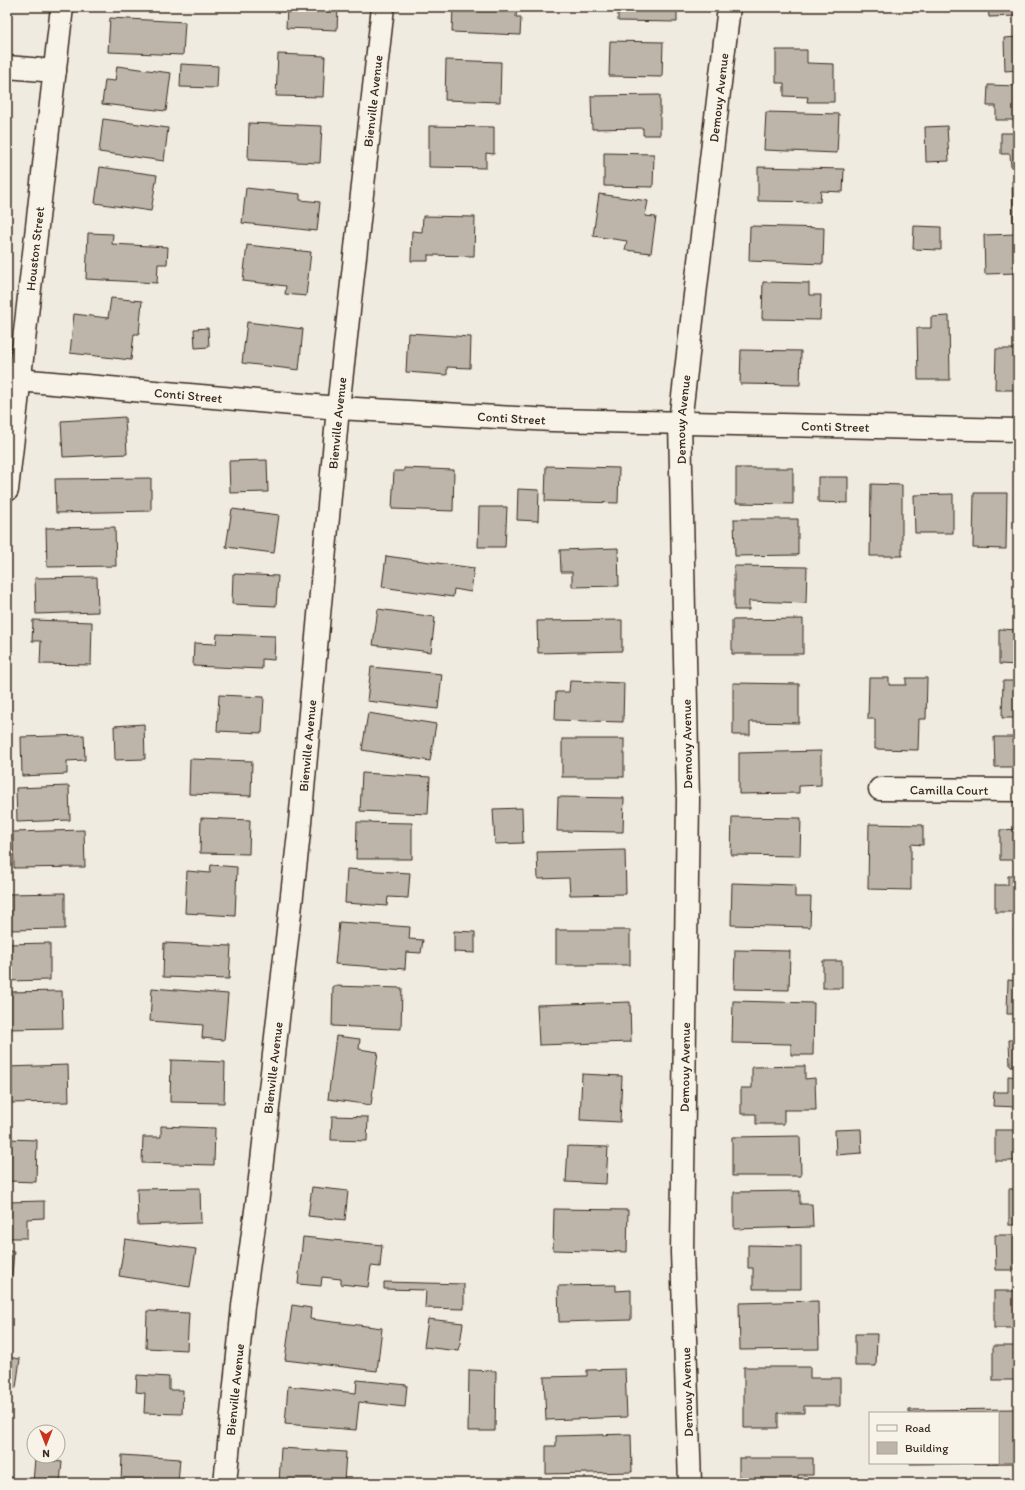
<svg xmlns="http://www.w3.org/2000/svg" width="1025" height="1490" font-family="Itim,sans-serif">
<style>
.building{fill:#bdb5aa;stroke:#3b2a1e}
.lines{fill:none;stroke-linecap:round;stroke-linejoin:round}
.minor-casing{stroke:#3b2a1e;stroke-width:25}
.tertiary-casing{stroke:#3b2a1e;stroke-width:25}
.minor{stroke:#f7f3e8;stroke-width:22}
.tertiary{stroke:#f7f3e8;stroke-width:22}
.labels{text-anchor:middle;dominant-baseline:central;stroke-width:3;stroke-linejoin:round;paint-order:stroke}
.street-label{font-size:13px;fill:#3b2a1e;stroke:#f7f3e8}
</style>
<rect width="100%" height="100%" fill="#efebe0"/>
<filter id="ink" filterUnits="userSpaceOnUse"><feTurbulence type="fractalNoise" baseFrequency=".025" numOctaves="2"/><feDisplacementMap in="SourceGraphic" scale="8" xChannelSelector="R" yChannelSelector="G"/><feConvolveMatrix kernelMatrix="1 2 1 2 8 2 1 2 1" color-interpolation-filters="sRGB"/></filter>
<g filter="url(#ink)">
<g class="building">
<path d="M287 7H338L337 30 286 28Z"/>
<path d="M453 7H517L516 17H521L520 35 452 32Z"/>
<path d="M618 7H677V22L618 21Z"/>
<path d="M788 7H835V8L788 9Z"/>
<path d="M988 7H1018V16L989 17Z"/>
<path d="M110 18 185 22 183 55 108 52Z"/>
<path d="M1018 37V70L1005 71 1004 38Z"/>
<path d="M610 41 663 42 662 77 609 76Z"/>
<path d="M776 50H807V63L834 64V102H807L808 97 784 96V83H776Z"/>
<path d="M278 54 325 56 323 97 276 96Z"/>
<path d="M446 60 501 62 500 102 445 100Z"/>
<path d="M181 64 218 66 217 88 180 87Z"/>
<path d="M117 66 171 73 166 111 102 104 105 80 115 81Z"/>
<path d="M988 85 1018 86V120H996V106H987Z"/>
<path d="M660 95V135H643V128L592 129 591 96Z"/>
<path d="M766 112 839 114 837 153 764 150Z"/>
<path d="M103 119 168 128 164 161 99 152Z"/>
<path d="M249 123 322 126 320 163 248 160Z"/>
<path d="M429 126 494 127V154L486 153V168L429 167Z"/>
<path d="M947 126 949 161 926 162 925 127Z"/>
<path d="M1001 133H1018V167H1011L1010 154H1001Z"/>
<path d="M604 153 654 154 653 187 604 186Z"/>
<path d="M100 167 157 175 151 211 95 203Z"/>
<path d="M758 167 844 169 843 192 821 191 820 202 758 201Z"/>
<path d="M1012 181H1018V222H1013Z"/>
<path d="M246 188 300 194V200L320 202 317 231 242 223Z"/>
<path d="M599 194 648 201 645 216 656 217 651 253 625 250 627 241 593 236Z"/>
<path d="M423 216 475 217 474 256 428 255V261H411L412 231 422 232Z"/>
<path d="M750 226 824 228 823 264 749 261Z"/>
<path d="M914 226 941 227V250L913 249Z"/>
<path d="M88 233 113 234 112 244 168 247 167 264H158L157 283 86 279Z"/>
<path d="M1018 234V273L985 274 984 235Z"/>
<path d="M247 245 311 252 306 296 285 294 286 286 243 281Z"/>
<path d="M763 282 809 283V295H821L820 320 762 319Z"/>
<path d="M111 298 142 301 139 334H134L131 360 70 353 74 314 108 318Z"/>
<path d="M949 316 950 380H918L917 328H931V317Z"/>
<path d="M247 322 303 329 299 370 242 363Z"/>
<path d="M208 328 209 347 195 348 194 329Z"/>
<path d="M408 333 471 337 470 368 447 367V375L406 372Z"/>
<path d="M996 349H1018V390H995Z"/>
<path d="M741 350 801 351 800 385 740 384Z"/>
<path d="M125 417 127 454 63 457 61 421Z"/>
<path d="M267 460 268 492 230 493 229 461Z"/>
<path d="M546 466 619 468 618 503 545 501Z"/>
<path d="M404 468 454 470 453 511 392 509 394 471H404Z"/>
<path d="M736 468H793V504L736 503Z"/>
<path d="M818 477H848V503L818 502Z"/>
<path d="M151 478V511L56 513 55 479Z"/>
<path d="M871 484 902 485V556H870Z"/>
<path d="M518 489 539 490 538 521 517 520Z"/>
<path d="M974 493H1007L1006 549 973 548Z"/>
<path d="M953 494V533H915L914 495Z"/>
<path d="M479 507H507L505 547H478Z"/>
<path d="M232 509 279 515 274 553 226 547Z"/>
<path d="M734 519H798V555L735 556Z"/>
<path d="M115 527 116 566 47 567 46 528Z"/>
<path d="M618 548 619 586 572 587V572H561L560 550Z"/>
<path d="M386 556 474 568 471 592 454 589 453 597 382 587Z"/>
<path d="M734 566 807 567 806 603 749 601V610H734Z"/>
<path d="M233 574 278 576 276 606 232 604Z"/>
<path d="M97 577 98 612 36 614 35 578Z"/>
<path d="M378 609 435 617 431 652 373 645Z"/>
<path d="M803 619V654H732V620Z"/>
<path d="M33 620 92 622 91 665 40 664 41 641H32Z"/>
<path d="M622 620V651L538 653 537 621Z"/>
<path d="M999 629 1018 630V665L999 664Z"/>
<path d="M217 634 275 636 274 660 262 659V669L193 666 194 643 216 644Z"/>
<path d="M371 667 442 674 438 709 367 701Z"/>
<path d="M869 678H889V685H906V678H927L926 719H919L918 750 875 749V719H868Z"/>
<path d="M570 681 624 683 623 722 555 720 556 692H569Z"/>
<path d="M1003 681H1018V718H1002Z"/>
<path d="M733 683 799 684V723L750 722V735H733Z"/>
<path d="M219 695 264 697 262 733 217 731Z"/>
<path d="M368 713 436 724 430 761 362 750Z"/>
<path d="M144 724 145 759 115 760 114 726Z"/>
<path d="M84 735 85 760 67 761V774L22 776 21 737Z"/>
<path d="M994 737H1018V767H995Z"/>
<rect x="562" y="739" width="62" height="38"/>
<path d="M821 751V785L799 786V793L739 794V753Z"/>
<path d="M190 759 252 761 251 796 189 794Z"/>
<path d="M362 773 430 777 428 814 360 811Z"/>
<path d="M69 786 70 820 17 822 16 788Z"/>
<path d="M558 797 624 798 623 832 557 831Z"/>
<path d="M522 808 523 843 495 844 493 809Z"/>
<path d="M732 817 801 818 800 856 731 855Z"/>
<path d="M201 818 250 820 249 854 200 853Z"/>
<path d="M357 822 412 823V859H356Z"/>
<path d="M869 824 923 825V845L911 844V890L868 889Z"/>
<path d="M1018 829V860H1000V830Z"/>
<path d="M84 830 85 867 14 868 13 832Z"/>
<path d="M625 850 626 894 570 895 569 878 538 879 537 852Z"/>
<path d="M211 865 237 867 235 916 185 913 187 871 210 873Z"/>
<path d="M347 869 410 873 408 898 388 897 387 906 345 903Z"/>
<path d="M1008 876H1018V912H995V885H1008Z"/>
<path d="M732 883 795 885V897H811L810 927 731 925Z"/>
<path d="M65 893V929L7 930V894Z"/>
<path d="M339 922 410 927 409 939 423 940 421 953 406 952 405 969 335 964Z"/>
<path d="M1018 928V964H1015L1014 929Z"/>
<rect x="556" y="930" width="74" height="35"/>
<path d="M454 931 475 932V953L454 952Z"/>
<path d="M50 943V980L7 981V944Z"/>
<path d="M164 943 231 946 229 979 163 977Z"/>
<path d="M735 950 790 951 789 990 734 989Z"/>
<rect x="823" y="961" width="19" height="27"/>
<path d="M1008 980 1018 981V1014H1007Z"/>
<path d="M333 986 402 988 401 1029 332 1026Z"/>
<path d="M152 988 228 994 224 1040 202 1038 203 1025 150 1021Z"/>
<path d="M62 991 63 1028 7 1029V992Z"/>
<path d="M733 1001 814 1003 813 1055H791V1044L732 1043Z"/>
<path d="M630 1002 631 1042 539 1045 537 1005Z"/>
<path d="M336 1036 360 1039 359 1049 378 1052 371 1105 328 1099Z"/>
<path d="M1009 1040H1018V1066H1010Z"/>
<path d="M171 1060 225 1062 224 1103 170 1102Z"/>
<path d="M68 1065 69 1102 7 1103V1067Z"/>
<path d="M805 1066V1079L815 1078 816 1110H784V1124H756V1114H741V1088H752V1067Z"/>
<path d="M582 1074 622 1076 620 1122 580 1120Z"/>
<path d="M1008 1076 1018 1077V1107L993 1106 994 1092H1008Z"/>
<path d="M332 1116 368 1117 367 1141 331 1140Z"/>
<path d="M161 1126 215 1128 214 1165 142 1163 143 1137H161Z"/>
<path d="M861 1129 862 1153 836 1155 835 1130Z"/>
<rect x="995" y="1130" width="23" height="31"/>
<path d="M800 1136 801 1176H732V1137Z"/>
<path d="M7 1139 37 1140 36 1182 7 1181Z"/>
<path d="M568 1146 608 1147 606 1184 566 1182Z"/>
<path d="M312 1187 348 1191 345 1220 308 1216Z"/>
<path d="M200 1188 201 1223 138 1225 137 1189Z"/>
<rect x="1009" y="1189" width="9" height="36"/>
<path d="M800 1191V1204H812L813 1227 734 1229V1192Z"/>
<path d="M44 1201V1218L27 1219V1238H7V1202Z"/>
<path d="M554 1209 628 1210 627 1252 553 1250Z"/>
<path d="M995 1235H1018V1270H996Z"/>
<path d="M303 1237 382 1245 380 1267 371 1266 368 1287 341 1284V1279L322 1277 321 1286 298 1284Z"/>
<path d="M125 1239 196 1249 190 1287 119 1276Z"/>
<path d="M748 1245 801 1246V1289H753V1268H748Z"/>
<path d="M7 1251H14L12 1275H7Z"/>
<path d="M384 1282 464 1284V1309L425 1308 426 1290 384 1289Z"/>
<path d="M616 1285V1291L631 1290V1320L559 1322 558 1286Z"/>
<rect x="994" y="1291" width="24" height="37"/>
<path d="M818 1301 819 1349 740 1350 739 1303Z"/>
<path d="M292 1305 311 1308 310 1319 382 1328 377 1371 285 1360Z"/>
<path d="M147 1311 189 1313 187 1350 146 1348Z"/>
<path d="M428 1319 463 1323 459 1351 424 1347Z"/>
<path d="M855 1334H877L876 1366H855Z"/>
<rect x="993" y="1346" width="25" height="34"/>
<path d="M7 1357 20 1359 16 1388 7 1387Z"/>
<path d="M744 1367H810V1378H840V1406H804V1413H778V1428H744Z"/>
<path d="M625 1369 627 1417 546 1420 544 1377 587 1376V1370Z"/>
<path d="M469 1370 496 1371 495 1431H468Z"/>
<path d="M137 1375 169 1377V1390H183L182 1414 144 1413 145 1393 136 1392Z"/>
<path d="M357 1380 407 1385 405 1407 359 1402 356 1430 285 1424 288 1386 356 1393Z"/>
<path d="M7 1402 8 1445H7Z"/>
<path d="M1018 1409V1463L910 1464V1463H998V1413H909V1410Z"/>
<path d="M631 1434 632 1472 546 1474V1446H556V1436Z"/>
<path d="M281 1448 346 1452 344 1483H279Z"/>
<path d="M122 1455 180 1459 178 1483H121Z"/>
<path d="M739 1458H813V1475H798V1483H739Z"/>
<path d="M35 1459 62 1462 60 1483 33 1482Z"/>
<path d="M7 1478 28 1480V1483H7Z"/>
</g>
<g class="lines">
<defs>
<g id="minor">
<path d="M7 67 55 71"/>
<path id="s1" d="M7 379 338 408 552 420 1018 430"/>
<path id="s2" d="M880 789 1018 790"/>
<path id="s3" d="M225 1483 243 1306 258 1196 299 833 338 408 383 7"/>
<path id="s4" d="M690 1483 682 1252 688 800 680 422 729 7"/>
</g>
<g id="tertiary">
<path id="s5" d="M7 490 62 7"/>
</g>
</defs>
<use href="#minor" class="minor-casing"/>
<use href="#tertiary" class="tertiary-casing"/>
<use href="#minor" class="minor"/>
<use href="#tertiary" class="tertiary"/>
</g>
</g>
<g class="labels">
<g class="street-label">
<text stroke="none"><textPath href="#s4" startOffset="1388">Demouy Avenue</textPath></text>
<text stroke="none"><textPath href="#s3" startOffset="1390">Bienville Avenue</textPath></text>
<text stroke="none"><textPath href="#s5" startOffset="243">Houston Street</textPath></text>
<text stroke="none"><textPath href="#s1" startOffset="182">Conti Street</textPath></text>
<text stroke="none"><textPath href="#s1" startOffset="506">Conti Street</textPath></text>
<text stroke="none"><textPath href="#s4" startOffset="1064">Demouy Avenue</textPath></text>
<text stroke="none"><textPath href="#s3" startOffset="1066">Bienville Avenue</textPath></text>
<text stroke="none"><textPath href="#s1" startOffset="830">Conti Street</textPath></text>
<text transform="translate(687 744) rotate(-91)">Demouy Avenue</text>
<text stroke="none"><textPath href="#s3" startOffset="742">Bienville Avenue</textPath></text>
<text stroke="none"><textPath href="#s2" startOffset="69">Camilla Court</textPath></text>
<text stroke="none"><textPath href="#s3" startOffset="418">Bienville Avenue</textPath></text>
<text stroke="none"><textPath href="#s4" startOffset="416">Demouy Avenue</textPath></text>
<text stroke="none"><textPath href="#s3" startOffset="94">Bienville Avenue</textPath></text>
<text transform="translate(687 1392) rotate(-92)">Demouy Avenue</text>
</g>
</g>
<rect width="1025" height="1490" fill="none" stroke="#f7f3e8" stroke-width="24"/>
<rect x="12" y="12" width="1001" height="1466" fill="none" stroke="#3b2a1e" stroke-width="1.5" filter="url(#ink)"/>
<rect x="869" y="1412" width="130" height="52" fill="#f7f3e8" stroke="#aca397"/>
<rect x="877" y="1425" width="20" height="6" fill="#f7f3e8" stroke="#aca397"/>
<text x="905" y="1432" font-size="12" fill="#3b2a1e">Road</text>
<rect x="877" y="1442" width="20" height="12" fill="#bdb5aa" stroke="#aca397"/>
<text x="905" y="1452" font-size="12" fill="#3b2a1e">Building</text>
<g transform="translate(46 1444) rotate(180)"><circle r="19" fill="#f7f3e8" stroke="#aca397"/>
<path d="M0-3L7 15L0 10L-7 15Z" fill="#c8321e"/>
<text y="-6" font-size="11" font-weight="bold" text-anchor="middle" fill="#3b2a1e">N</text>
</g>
</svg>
